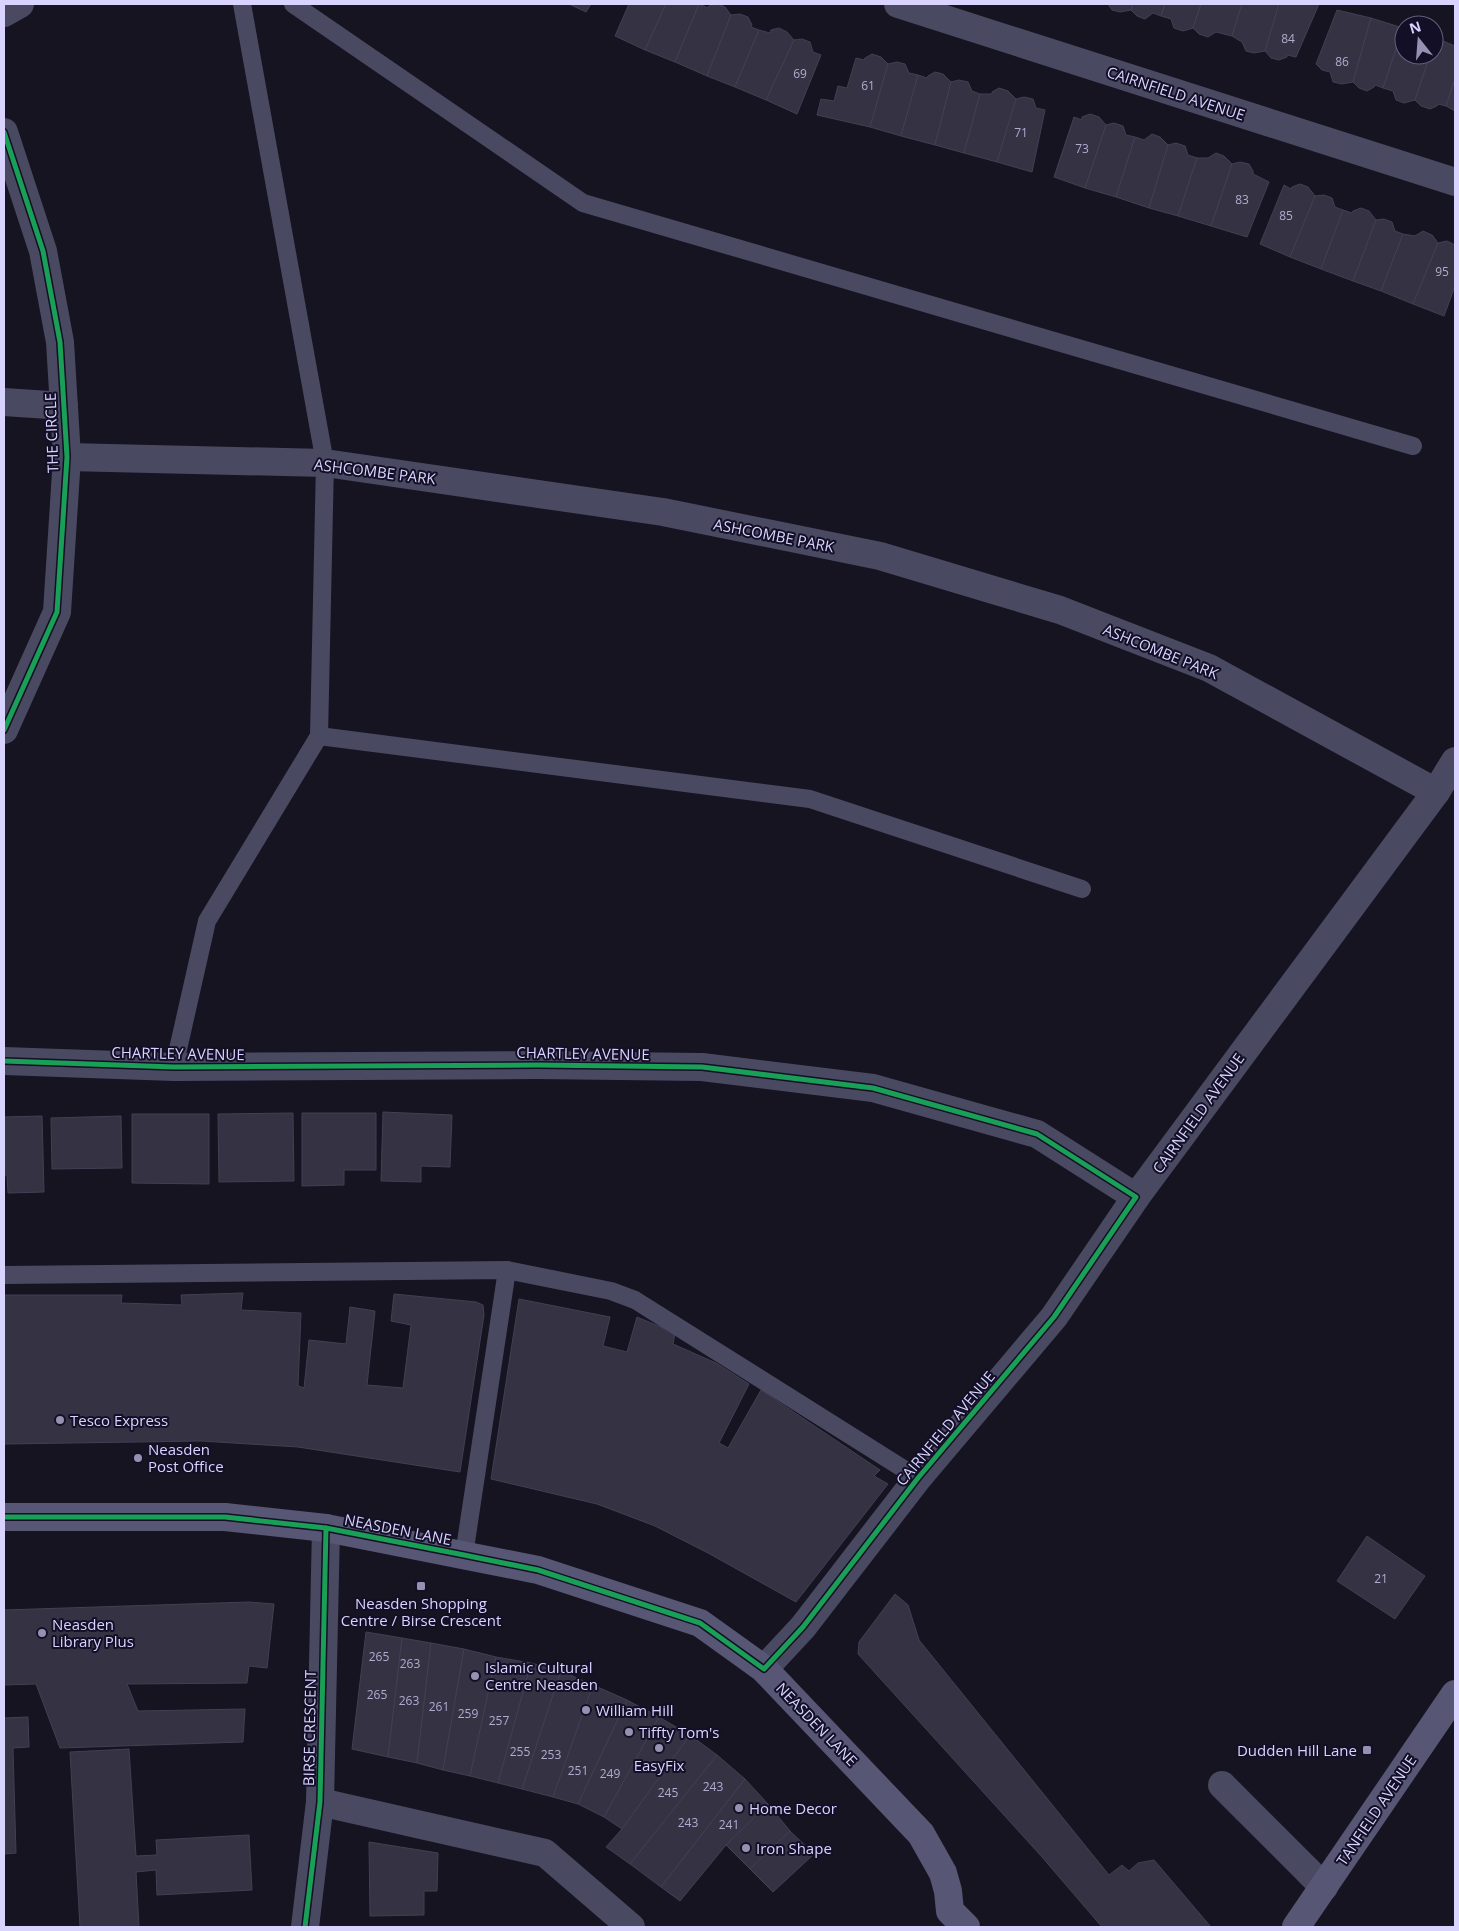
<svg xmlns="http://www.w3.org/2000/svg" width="1459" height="1931" font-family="'Open Sans',sans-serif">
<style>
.building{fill:#343243;stroke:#433f54}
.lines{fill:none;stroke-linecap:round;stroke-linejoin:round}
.lane{stroke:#4a4962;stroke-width:18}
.street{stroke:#4a4962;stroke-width:28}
.secondary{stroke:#575674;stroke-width:28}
.cycleway-casing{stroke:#130f26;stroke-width:8}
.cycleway{stroke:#1a9f57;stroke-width:5}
.poi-dot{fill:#9591b1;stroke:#130f26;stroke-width:2}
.labels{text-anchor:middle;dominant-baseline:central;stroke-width:4;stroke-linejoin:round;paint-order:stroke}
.number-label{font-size:12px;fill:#b0acd0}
.street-label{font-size:15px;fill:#d9d4ff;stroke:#130f26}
.poi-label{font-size:15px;fill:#d9d4ff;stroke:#130f26;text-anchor:start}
</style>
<rect width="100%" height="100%" fill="#161421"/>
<g class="building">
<path d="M569 4H591L586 12Z"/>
<path d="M629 4H666L645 50 615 36Z"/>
<path d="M666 4H699L675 62 645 50Z"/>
<path d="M699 4 708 8 709 6 718 4 725 7 731 15 707 76 675 62Z"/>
<path d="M1108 4H1133L1131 10 1120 12 1112 10Z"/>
<path d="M1133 4H1165L1161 16 1153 13 1145 19 1137 16 1131 10Z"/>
<path d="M1165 4H1201L1193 28 1183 31 1174 28 1171 19 1161 16Z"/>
<path d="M1201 4H1242L1232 36 1216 32 1208 37 1199 34 1193 28Z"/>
<path d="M1242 4H1279L1265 51 1254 53 1246 51 1242 42 1232 36Z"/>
<path d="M1279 4H1319L1296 57 1287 55V57L1279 60 1271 58 1265 51Z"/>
<path d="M1337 10 1371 18 1353 82 1342 84 1333 82 1330 72 1322 70 1316 64Z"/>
<path d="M740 14 748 17 752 25 751 27 759 30 735 87 707 76 731 15Z"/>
<path d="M1371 18 1403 28 1383 88 1375 85 1374 87 1367 91 1359 88 1353 82Z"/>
<path d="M779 28 787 32 794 40 766 100 735 87 759 30 770 33 771 30Z"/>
<path d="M1403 28 1404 55H1430L1415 100 1404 103 1396 100 1393 91 1383 88Z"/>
<path d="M1436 38 1455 46V79L1446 106 1438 104 1437 106 1430 109 1421 106 1415 100 1430 55H1434Z"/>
<path d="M802 39 810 42 813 52 821 55 797 114 766 100 794 40Z"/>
<path d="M872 54 881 57 888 64 870 127 817 115 821 99 834 101 838 86 847 88 856 58 864 60 865 58Z"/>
<path d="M897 62 905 64 909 73 918 75 901 136 870 127 888 64Z"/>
<path d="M935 72 943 74 951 82 935 145 901 136 918 75 927 78 928 76Z"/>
<path d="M1455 79V111L1446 106Z"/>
<path d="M959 80 968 82 972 91 980 94 964 153 935 145 951 82Z"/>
<path d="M999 88 1008 91 1016 99 997 162 964 153 980 94H992V92Z"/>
<path d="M1024 97 1033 99 1036 108 1045 110 1032 172 997 162 1016 99Z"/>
<path d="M1090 114 1099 117 1106 125 1085 188 1054 177 1074 117 1082 120V117Z"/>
<path d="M1114 123 1123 126 1126 135 1135 137 1116 197 1085 188 1106 125Z"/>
<path d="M1152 134 1160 137 1168 145 1149 208 1116 197 1135 137 1144 140Z"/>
<path d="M1176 143 1185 146 1188 155 1197 158 1178 216 1149 208 1168 145Z"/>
<path d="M1216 153 1224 156 1232 164 1211 226 1178 216 1197 158H1208Z"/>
<path d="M1240 162 1249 164 1253 171V174L1269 182 1247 237 1211 226 1232 164Z"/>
<path d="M1300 184 1308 187 1315 196 1290 257 1260 244 1284 185 1291 189 1292 187Z"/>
<path d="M1324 195 1332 198 1335 207 1343 210 1321 269 1290 257 1315 196Z"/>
<path d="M1361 208 1369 211 1376 220 1353 281 1321 269 1343 210 1352 213 1353 211Z"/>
<path d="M1384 219 1392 222 1395 231 1403 234 1381 291 1353 281 1376 220Z"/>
<path d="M1423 231 1432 235 1438 243 1413 304 1381 291 1403 234 1415 236Z"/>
<path d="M1447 241 1455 245V286L1444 316 1413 304 1438 243Z"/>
<path d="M383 1112 452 1115 450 1167 421 1166V1182L381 1181Z"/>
<path d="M293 1113 294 1181 219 1182 218 1114Z"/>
<path d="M302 1113H376V1170H344V1185L302 1186Z"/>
<path d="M132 1114H209V1184L132 1183Z"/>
<path d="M42 1116 44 1192 8 1193 7 1175H4V1117Z"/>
<path d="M121 1116 122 1168 52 1169 51 1118Z"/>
<path d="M243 1293 241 1310 301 1313 298 1386 304 1388 309 1340 346 1344 350 1307 375 1311 367 1385 403 1388 411 1325 391 1321 394 1294 476 1302 483 1305 484 1315 460 1472 298 1447 201 1441 4 1444V1295H122L121 1303 182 1305 181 1295Z"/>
<path d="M519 1299 610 1317 603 1346 627 1352 637 1317 675 1333 673 1344 716 1363 749 1384 719 1443 728 1448 761 1390 880 1470 874 1476 888 1484 796 1602 708 1553 655 1526 597 1504 491 1479Z"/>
<path d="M1367 1536 1425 1576 1395 1619 1337 1581Z"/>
<path d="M895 1594 908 1605 919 1640 1109 1875 1122 1865 1129 1871 1138 1863 1154 1860 1211 1927H1102L1042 1857 858 1654 859 1642Z"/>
<path d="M249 1602 274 1604 267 1668 249 1666 247 1683 127 1684 138 1711 245 1709 243 1742 60 1748 36 1684 4 1685V1610Z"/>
<path d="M366 1632 402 1638 388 1757 352 1749Z"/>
<path d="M402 1638 431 1643 417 1763 388 1757Z"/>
<path d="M431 1643 464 1649 443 1770 417 1763Z"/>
<path d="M464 1649 496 1657 470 1776 443 1770Z"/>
<path d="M496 1657 531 1663 498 1783 470 1776Z"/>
<path d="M531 1663 561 1671 522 1789 498 1783Z"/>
<path d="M561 1671 593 1685 553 1797 522 1789Z"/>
<path d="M593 1685 627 1700 578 1804 553 1797Z"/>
<path d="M627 1700 659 1717 604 1817 578 1804Z"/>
<path d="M28 1717 29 1747 13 1748 16 1853 4 1854V1718Z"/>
<path d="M659 1717 690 1735 622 1829 604 1817Z"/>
<path d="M690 1735 717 1755 630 1864 606 1847 622 1829Z"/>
<path d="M129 1749 136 1856 157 1855 156 1840 249 1835 252 1890 157 1895 156 1870 136 1872 139 1927H80L70 1752Z"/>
<path d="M717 1755 745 1779 661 1887 630 1864Z"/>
<path d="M745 1779 768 1804 726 1845 680 1901 661 1887Z"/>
<path d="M768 1804 790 1831 750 1869 726 1845Z"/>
<path d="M790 1831 814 1854 773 1892 750 1869Z"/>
<path d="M369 1842 438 1853 437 1891H424V1915L370 1916Z"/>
</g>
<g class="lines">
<g class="lane">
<path d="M293 4 583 203 1413 446"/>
<path d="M319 736 810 799 1082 889"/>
<path d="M174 1067 207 921 319 736 325 463 242 4"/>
<path d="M507 1270 611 1291 635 1300 918 1478"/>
<path d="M4 1275 507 1270 464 1555"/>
</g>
<g class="street">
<path d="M898 4 1455 182"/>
<path d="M4 13 20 4"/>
<path d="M4 132 43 251 60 342 67 457 57 612 4 730"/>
<path d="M4 402 64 406"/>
<path d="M67 457 325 463 663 512 880 556 1060 610 1209 668 1436 792"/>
<path d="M4 1061 174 1067 537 1065 702 1067 873 1088 1037 1134 1136 1197"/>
<path d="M764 1669 803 1627 918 1478 1054 1317 1136 1197 1436 792 1455 761"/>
<path d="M1222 1785 1324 1887"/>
<path d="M320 1802 545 1853 631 1927"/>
<path d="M305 1927 320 1802 326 1528"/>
</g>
<g class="secondary">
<path d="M4 1517H225L326 1528 538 1570 700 1623 764 1669 921 1834 943 1873 948 1891 950 1911 966 1927"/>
<path d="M1296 1927 1455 1694"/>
</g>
<defs>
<g id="cycleway">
<path d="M4 132 43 251 60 342 67 457 57 612 4 730"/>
<path d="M4 1061 174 1067 537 1065 702 1067 873 1088 1037 1134 1136 1197 1054 1317 918 1478 803 1627 764 1669 700 1623 538 1570 464 1555 326 1528 225 1517H4"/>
<path d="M305 1927 320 1802 326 1528"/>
</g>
</defs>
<use href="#cycleway" class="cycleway-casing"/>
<use href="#cycleway" class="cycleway"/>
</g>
<g class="poi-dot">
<circle cx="60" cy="1420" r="5"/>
<circle cx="138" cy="1458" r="5"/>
<rect x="416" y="1581" width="10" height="10" rx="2.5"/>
<circle cx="42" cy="1633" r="5"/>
<circle cx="475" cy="1676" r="5"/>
<circle cx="586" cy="1710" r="5"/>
<circle cx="629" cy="1732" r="5"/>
<circle cx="659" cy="1748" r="5"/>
<rect x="1362" y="1745" width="10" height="10" rx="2.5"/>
<circle cx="739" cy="1808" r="5"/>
<circle cx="746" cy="1848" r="5"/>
</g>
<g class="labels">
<g class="number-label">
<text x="1288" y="38">84</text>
<text x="1342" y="61">86</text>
<text x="800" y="73">69</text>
<text x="868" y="85">61</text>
<text x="1021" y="132">71</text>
<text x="1082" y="148">73</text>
<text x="1242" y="199">83</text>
<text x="1286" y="215">85</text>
<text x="1442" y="271">95</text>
<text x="1381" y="1578">21</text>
<text x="379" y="1656">265</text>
<text x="410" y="1663">263</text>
<text x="377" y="1694">265</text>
<text x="409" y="1700">263</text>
<text x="439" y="1706">261</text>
<text x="468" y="1713">259</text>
<text x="499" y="1720">257</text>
<text x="520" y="1751">255</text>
<text x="551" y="1754">253</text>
<text x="578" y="1770">251</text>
<text x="610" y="1773">249</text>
<text x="713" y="1786">243</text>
<text x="668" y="1792">245</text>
<text x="688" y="1822">243</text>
<text x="729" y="1824">241</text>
</g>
<g class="street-label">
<text transform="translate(1176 93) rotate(18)">CAIRNFIELD AVENUE</text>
<text transform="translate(51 433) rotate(-92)">THE CIRCLE</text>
<text transform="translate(375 471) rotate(7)">ASHCOMBE PARK</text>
<text transform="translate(774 535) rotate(11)">ASHCOMBE PARK</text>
<text transform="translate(1161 651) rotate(22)">ASHCOMBE PARK</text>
<text transform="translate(178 1053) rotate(1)">CHARTLEY AVENUE</text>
<text transform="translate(583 1053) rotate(1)">CHARTLEY AVENUE</text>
<text transform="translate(1198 1113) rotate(-54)">CAIRNFIELD AVENUE</text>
<text transform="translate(945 1428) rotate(-50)">CAIRNFIELD AVENUE</text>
<text transform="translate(398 1529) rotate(11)">NEASDEN LANE</text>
<text transform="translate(817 1724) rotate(46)">NEASDEN LANE</text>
<text transform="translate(309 1728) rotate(-89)">BIRSE CRESCENT</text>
<text transform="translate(1376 1810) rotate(-56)">TANFIELD AVENUE</text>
</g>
<g class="poi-label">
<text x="70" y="1420">Tesco Express</text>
<text x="148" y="1449">Neasden<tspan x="148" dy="17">Post Office</tspan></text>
<text x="421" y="1603" text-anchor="middle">Neasden Shopping<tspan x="421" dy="17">Centre / Birse Crescent</tspan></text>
<text x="52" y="1624">Neasden<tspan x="52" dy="17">Library Plus</tspan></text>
<text x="485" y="1667">Islamic Cultural<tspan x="485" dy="17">Centre Neasden</tspan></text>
<text x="596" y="1710">William Hill</text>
<text x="639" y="1732">Tiffty Tom's</text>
<text x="1357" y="1750" text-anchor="end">Dudden Hill Lane</text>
<text x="659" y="1765" text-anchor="middle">EasyFix</text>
<text x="749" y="1808">Home Decor</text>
<text x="756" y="1848">Iron Shape</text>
</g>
</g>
<rect width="1459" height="1931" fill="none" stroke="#d9d4ff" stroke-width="10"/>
<g transform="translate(1419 40) rotate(343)"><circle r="24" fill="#130f26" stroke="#625e7d"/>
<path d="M0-4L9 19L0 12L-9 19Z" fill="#9591b1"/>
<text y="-8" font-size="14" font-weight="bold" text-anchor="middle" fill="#d9d4ff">N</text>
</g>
</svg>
